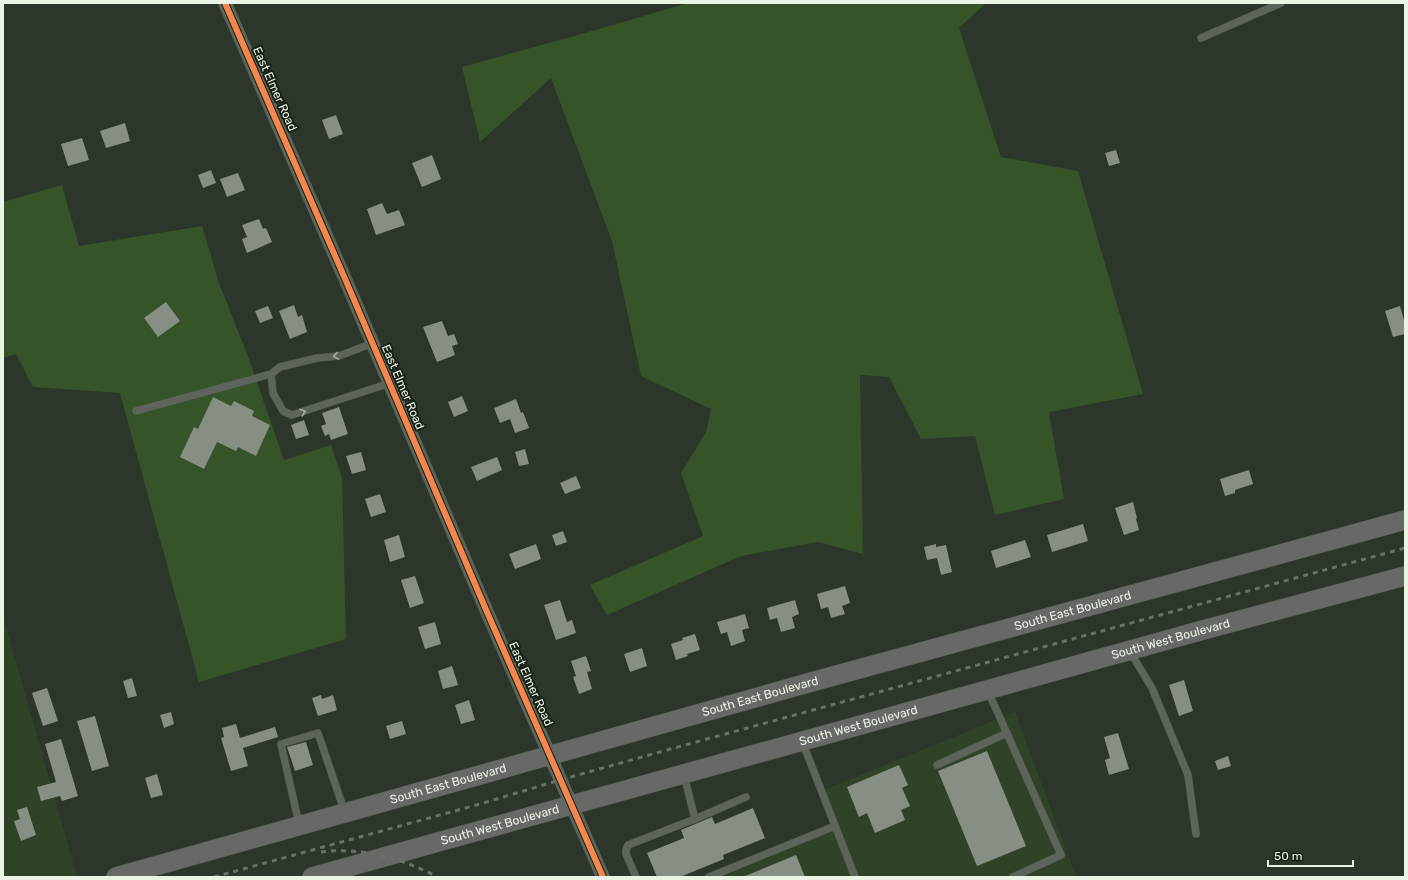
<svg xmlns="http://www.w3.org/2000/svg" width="1408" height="880" font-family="Rubik,sans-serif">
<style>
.built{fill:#304328}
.green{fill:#355428}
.building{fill:#878f84}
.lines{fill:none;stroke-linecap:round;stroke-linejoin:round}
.lane-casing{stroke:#4c5549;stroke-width:8}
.street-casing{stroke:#4c5549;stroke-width:14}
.secondary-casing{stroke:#4c5549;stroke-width:20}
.lane{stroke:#5d645a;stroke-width:7}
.street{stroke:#5d645a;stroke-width:13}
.secondary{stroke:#666965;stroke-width:19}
.rail{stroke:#697166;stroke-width:3;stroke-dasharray:5 5;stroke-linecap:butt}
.cycleway-casing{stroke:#192116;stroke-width:8}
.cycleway{stroke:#f5874c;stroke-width:6}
.oneway{stroke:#a3aca0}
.labels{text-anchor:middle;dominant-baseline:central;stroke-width:4;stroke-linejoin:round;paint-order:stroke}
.street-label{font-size:12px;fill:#e9f4e5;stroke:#192116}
</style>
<rect width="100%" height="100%" fill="#2d362a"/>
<g class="built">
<path d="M3 616 77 877H3Z"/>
<path d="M1015 712 1076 877H709L837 821 824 790Z"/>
</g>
<g class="green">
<path d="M688 3H986L959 28 1001 157 1078 171 1143 394 1049 412 1064 499 995 515 975 436 921 439 889 377 860 375 863 554 818 542 741 556 607 615 590 585 703 536 681 473 706 432 711 409 641 376 612 241 551 78 480 142 462 67 592 31Z"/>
<path d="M62 185 79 246 202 226 219 283 249 359 284 460 331 445 342 478 346 639 199 682 120 393 33 387 16 354 3 358V202Z"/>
</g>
<g class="building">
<path d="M336 115 343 134 329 139 322 120Z"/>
<path d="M125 123 130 141 106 148 100 131Z"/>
<path d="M82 138 89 160 68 166 61 144Z"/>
<path d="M1116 150 1120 163 1109 166 1105 153Z"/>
<path d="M432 155 441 179 422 187 412 163Z"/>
<path d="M211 170 216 183 203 188 198 175Z"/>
<path d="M238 173 245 190 227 197 220 179Z"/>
<path d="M382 203 387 214 399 210 405 225 376 235 367 209Z"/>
<path d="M259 219 263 229 266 228 272 242 247 253 242 239 247 237 242 225Z"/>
<path d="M166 302 180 321 158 337 144 318Z"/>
<path d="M294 305 298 317 302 315 307 332 290 339 279 311Z"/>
<path d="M268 306 273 318 260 323 255 311Z"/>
<path d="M1400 306 1405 324V334L1393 337 1385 311Z"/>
<path d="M442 321 448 336 454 334 458 344 452 346 455 355 437 362 423 327Z"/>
<path d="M462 396 468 411 454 417 448 402Z"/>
<path d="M213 397 231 406 234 401 254 411 252 416 270 425 256 456 238 447 236 451 217 442 204 469 180 457 194 427 198 429Z"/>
<path d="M516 399 521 413 523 412 529 428 515 433 510 419 500 423 494 408Z"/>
<path d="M339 407 348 434 331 440 329 434 325 436 321 426 326 424 322 413Z"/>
<path d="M304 420 309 435 296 439 291 425Z"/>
<path d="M525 449 529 464 519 466 515 452Z"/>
<path d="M361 452 366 470 352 474 346 456Z"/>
<path d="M497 457 502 470 477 481 471 467Z"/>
<path d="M1249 470 1253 484 1235 490V493L1225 496 1220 479Z"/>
<path d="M576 476 581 488 565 494 560 483Z"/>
<path d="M380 494 386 512 371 517 365 499Z"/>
<path d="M1133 502 1137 518 1136 519 1139 530 1124 535 1115 508Z"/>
<path d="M1083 524 1088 541 1052 552 1047 535Z"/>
<path d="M563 531 567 542 556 546 552 535Z"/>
<path d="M399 535 405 557 390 562 384 540Z"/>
<path d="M1025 540 1031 557 996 568 991 551Z"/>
<path d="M536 544 541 559 515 569 509 554Z"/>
<path d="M936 544V547L946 545 952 572 941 575 937 558 927 560 924 547Z"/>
<path d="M415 576 424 603 410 608 401 580Z"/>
<path d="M845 586 850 603 842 606 845 614 831 618 828 607 821 609 817 594Z"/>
<path d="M560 600 567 622 572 620 576 633 556 640 544 605Z"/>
<path d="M795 600 799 614 792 617 795 628 781 632 777 618 770 620 767 608Z"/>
<path d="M745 614 749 628 742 630 745 641 731 646 727 632 721 634 717 622Z"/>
<path d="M435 622 441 644 425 649 418 627Z"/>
<path d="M695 634 700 650 687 654 688 656 676 660 671 644 683 640 682 638Z"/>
<path d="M642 648 647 666 630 672 624 654Z"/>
<path d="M586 656 591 671 587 672 592 689 579 694 573 677 576 676 571 661Z"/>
<path d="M452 666 458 685 443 689 438 671Z"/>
<path d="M132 678 137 696 128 698 123 681Z"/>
<path d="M1184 680 1193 711 1179 716 1169 685Z"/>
<path d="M47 688 58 721 43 726 32 693Z"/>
<path d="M321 695 322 699 333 695 337 710 318 716 312 698Z"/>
<path d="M469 700 475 720 461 724 455 705Z"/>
<path d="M171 712 174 724 164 728 160 715Z"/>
<path d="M95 716 109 766 92 771 77 721Z"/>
<path d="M402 721 406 734 390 739 386 726Z"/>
<path d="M236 724 240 738 275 727 278 737 243 748 248 766 231 771 221 738 224 737 222 728Z"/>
<path d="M1118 733 1129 769 1109 775 1105 760 1110 758 1104 737Z"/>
<path d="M61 739 78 796 62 801 60 796 41 801 37 787 56 782 45 744Z"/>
<path d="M306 742 313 765 295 771 287 747Z"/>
<path d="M987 751 1026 846 977 866 938 771Z"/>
<path d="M1228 756 1231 766 1218 770 1215 761Z"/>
<path d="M899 765 908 785 902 788 910 806 901 810 905 820 875 833 867 813 859 817 847 787Z"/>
<path d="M157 774 163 795 151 798 145 778Z"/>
<path d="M27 807 36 835 21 841 14 821 20 819 17 810Z"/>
<path d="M753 808 765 838 723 855 724 859 680 877H657L647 853 684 838 681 830 712 817 715 824Z"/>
<path d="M796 855 805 877H743Z"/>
</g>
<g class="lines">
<defs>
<g id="lane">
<path d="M1201 38 1281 3"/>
<path d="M373 343 339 356 317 358 280 367 271 374 273 393 283 411 292 415 390 383"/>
<path d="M136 411 271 374"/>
<path d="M1129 650 1152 688 1188 775 1196 834"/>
<path d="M987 690 997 711 1061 855 1013 877"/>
<path d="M802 741 855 877"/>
<path d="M937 765 1007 733"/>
<path d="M695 819 746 797"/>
<path d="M299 824 281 744 318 733 345 813"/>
<path d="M636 877 626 854V850L628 845 695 819 684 775"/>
<path d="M709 877 835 826"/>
</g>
<path id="street" d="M225 3 346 281 487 612 603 877"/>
<g id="secondary">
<path id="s1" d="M116 877 815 681 1405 520"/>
<path id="s2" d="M312 877 1203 630 1405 576"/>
</g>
</defs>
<use href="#lane" class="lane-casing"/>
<use href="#street" class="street-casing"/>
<use href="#secondary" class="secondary-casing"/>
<use href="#lane" class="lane"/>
<use href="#street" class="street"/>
<use href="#secondary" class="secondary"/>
<g class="rail">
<path d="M321 852C361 847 402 858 437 877"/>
<path d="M214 877 480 804 560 780 667 750 1405 548"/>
</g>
<defs>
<path id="cycleway" d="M225 3 346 281 487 612 603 877"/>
</defs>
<use href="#cycleway" class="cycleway-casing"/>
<use href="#cycleway" class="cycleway"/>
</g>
<defs><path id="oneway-chevron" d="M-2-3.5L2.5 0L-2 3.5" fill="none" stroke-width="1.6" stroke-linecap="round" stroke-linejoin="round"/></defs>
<g class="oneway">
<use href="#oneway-chevron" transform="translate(336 356) rotate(171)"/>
<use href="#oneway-chevron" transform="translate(303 412) rotate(-18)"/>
</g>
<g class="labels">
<g class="street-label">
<text transform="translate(275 89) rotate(66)">East Elmer Road</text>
<text transform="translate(403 387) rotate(67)">East Elmer Road</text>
<text stroke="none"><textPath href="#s1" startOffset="993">South East Boulevard</textPath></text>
<text stroke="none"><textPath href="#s2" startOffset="891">South West Boulevard</textPath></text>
<text transform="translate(531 684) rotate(66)">East Elmer Road</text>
<text stroke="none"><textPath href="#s1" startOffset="669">South East Boulevard</textPath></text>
<text stroke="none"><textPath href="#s2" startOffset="567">South West Boulevard</textPath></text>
<text stroke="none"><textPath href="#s1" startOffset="345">South East Boulevard</textPath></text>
<text stroke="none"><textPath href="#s2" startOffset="195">South West Boulevard</textPath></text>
</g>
</g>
<rect width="1408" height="880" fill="none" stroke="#e9f4e5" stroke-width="8"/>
<path d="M1268 860v6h85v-6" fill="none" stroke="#e9f4e5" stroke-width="2"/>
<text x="1274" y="860" font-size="12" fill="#e9f4e5" stroke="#192116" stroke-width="3" paint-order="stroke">50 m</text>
</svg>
